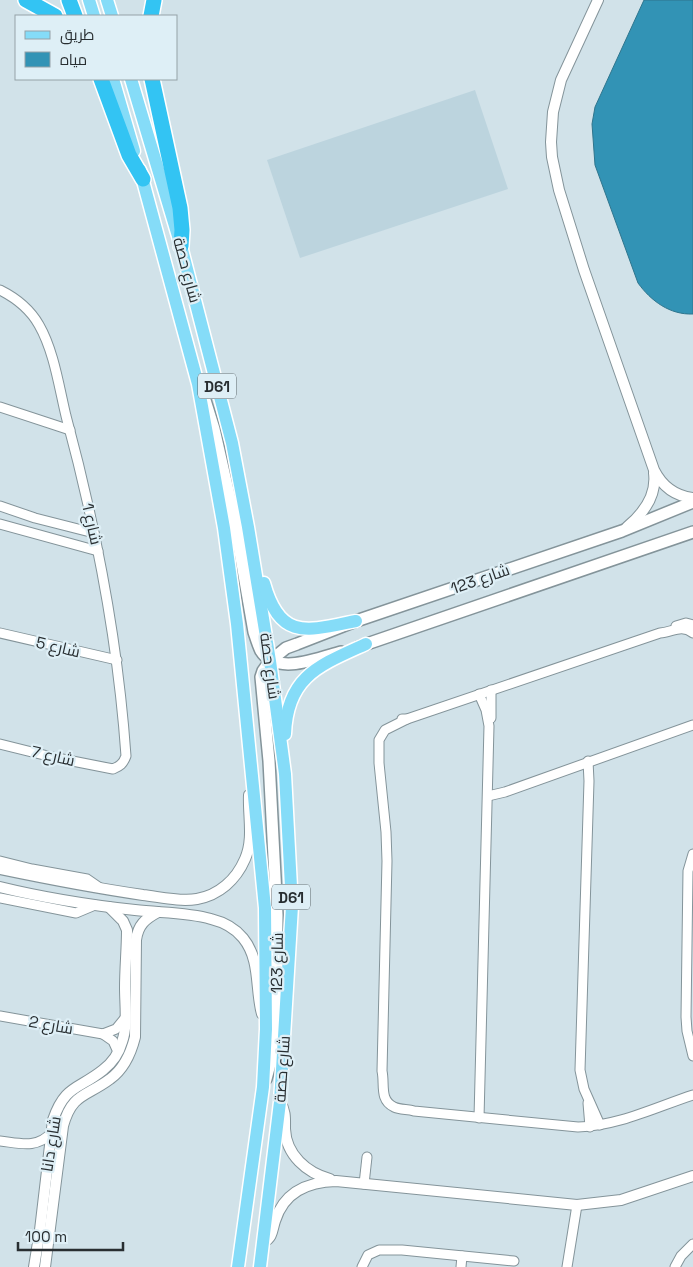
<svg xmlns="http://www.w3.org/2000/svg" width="693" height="1267" font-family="'Space Grotesk',Cairo,sans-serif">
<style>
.built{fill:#bcd4de}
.water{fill:#3293b5;stroke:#2f758d}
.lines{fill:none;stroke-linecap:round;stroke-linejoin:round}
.minor-casing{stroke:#84949a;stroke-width:11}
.tertiary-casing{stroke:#84949a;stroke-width:12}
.secondary-casing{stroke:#84949a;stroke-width:14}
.primary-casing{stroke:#fff;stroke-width:15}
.motorway-casing{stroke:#fff;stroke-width:18}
.minor{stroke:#fff;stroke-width:9}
.tertiary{stroke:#fff;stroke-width:10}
.secondary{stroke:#fff;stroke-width:11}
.primary{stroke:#85dcf8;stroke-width:12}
.motorway{stroke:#33c4f3;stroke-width:15}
.labels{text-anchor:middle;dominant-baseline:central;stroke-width:4.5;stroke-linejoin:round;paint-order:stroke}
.shield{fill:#deeff6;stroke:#5f686c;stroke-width:1}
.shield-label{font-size:15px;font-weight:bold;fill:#282e31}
.street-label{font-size:16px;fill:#282e31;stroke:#deeff6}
</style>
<rect width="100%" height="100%" fill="#d1e2e9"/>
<path class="built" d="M475 90 508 189 300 258 267 160Z"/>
<path class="water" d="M644 0H693V314C670 315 651 301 638 283L595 165 592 124 595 107Z"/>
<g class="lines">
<defs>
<g id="minor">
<path d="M0 290C16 298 30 309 39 325 54 351 59 387 66 416 96 527 118 641 126 756 123 764 120 766 113 769L52 757 0 744"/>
<path d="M0 407 70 430"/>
<path d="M0 506 35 518 94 533"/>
<path d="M0 524 98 551"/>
<path d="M676 626 686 623 693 625"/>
<path d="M0 633 117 660"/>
<path d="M491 690V718"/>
<path d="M479 694 486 710 489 726 479 1118"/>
<path d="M402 719H407L660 633C673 632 681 624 693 633"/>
<path d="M407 719 385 730 379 740V763L386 832 387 861 382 1071C385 1084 379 1100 394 1107 400 1110 408 1109 414 1111L578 1127C618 1126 656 1107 693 1095"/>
<path d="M588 761 589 781 580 1070 584 1089 600 1125"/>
<path d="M488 796 505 792 693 725"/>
<path d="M693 854 688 871 686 1017 687 1031 693 1056"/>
<path d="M0 861 32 869 87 879 100 888"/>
<path d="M0 898 76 913 95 905"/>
<path d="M0 1016 103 1034 116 1029 125 1018"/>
<path d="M103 1034 113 1041 118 1052"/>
<path d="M588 1103 590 1127"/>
<path d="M0 1141C19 1143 37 1149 51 1133"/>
<path d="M364 1184 367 1157"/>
<path d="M362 1267 368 1255 379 1250H402L514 1261"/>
<path d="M461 1267 462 1256"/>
<path d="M567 1267 577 1205"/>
<path d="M675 1267 681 1256 693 1244"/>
</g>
<g id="tertiary">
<path d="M598 0 561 80 553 112 551 142 552 157 559 190 584 270 654 470C662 486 675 496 693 498"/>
<path d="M627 527C644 513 657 496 654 473"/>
<path d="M0 869C48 879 95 888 143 895 160 897 180 902 197 899 219 895 236 880 245 859 254 839 248 816 249 795"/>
<path d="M0 887C45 898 90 905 135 910 160 913 187 912 211 919 223 922 235 928 243 938 261 960 255 989 262 1014"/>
<path d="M280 1102C286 1111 285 1119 285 1129 286 1155 307 1173 330 1179"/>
<path d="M264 1242C273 1237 272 1230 275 1221 284 1192 307 1182 336 1181L577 1205 621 1200 693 1176"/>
<path d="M34 1267 40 1230 53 1120C65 1085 78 1090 103 1070 112 1063 119 1053 122 1042 128 1025 125 1005 125 988 125 968 127 949 127 930L123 921 109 907"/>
<path d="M45 1267 63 1126C72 1093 86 1097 110 1079 124 1069 131 1053 135 1037L136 940C138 925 145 919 158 912"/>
</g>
<g id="secondary">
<path d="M204 397 214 429 233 512 254 632C256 638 258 645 261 651 276 676 319 658 341 652"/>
<path d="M358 647 693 532"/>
<path d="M266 1079 275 1045 277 915 269 761 261 677 263 671 270 661 286 648 297 644 356 621 622 531 693 502"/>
</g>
<g id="primary">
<path d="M89 0 94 16"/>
<path d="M107 0 112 16"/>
<path d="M113 79 134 151"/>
<path d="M131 79 181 246 232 443 248 527 270 661 285 774 292 906 280 1102 260 1267"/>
<path d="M140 170 198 384 224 528 237 624 265 908 266 1029 263 1087 238 1267"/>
<path d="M264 583C280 641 307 631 356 621"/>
<path d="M285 734C287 676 320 665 366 644"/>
</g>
<g id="motorway">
<path d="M26 0 55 16"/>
<path d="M69 0 75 16"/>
<path d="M151 16 154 0"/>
<path d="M101 79 129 155 143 179"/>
<path d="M152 79 180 208 182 230 181 246"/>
</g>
</defs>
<use href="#minor" class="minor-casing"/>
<use href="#tertiary" class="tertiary-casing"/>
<use href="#secondary" class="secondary-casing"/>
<use href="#primary" class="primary-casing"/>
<use href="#motorway" class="motorway-casing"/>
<use href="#minor" class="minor"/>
<use href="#tertiary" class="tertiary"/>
<use href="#secondary" class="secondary"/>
<use href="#primary" class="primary"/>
<use href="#motorway" class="motorway"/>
</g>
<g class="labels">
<g class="shield">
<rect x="198" y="373.5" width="38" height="25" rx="4"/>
<rect x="272" y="884.5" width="38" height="25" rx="4"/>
</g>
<g class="shield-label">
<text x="217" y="386">D61</text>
<text x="291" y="897">D61</text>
</g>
<g class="street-label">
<text transform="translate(187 270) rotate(75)">شارع حصة</text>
<text transform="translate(92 524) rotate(77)">شارع 1</text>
<text transform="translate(480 579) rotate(-19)">شارع 123</text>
<text transform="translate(58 647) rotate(13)">شارع 5</text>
<text transform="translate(270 666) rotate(82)">شارع حصة</text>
<text transform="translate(53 756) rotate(13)">شارع 7</text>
<text transform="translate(277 963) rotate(-89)">شارع 123</text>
<text transform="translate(51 1025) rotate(10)">شارع 2</text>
<text transform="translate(282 1069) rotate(-86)">شارع حصة</text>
<text transform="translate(51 1144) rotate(-81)">شارع دانا</text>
</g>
</g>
<rect x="15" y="15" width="162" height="65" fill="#deeff6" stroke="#95a2a7"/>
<rect x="25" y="31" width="25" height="8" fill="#85dcf8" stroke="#95a2a7"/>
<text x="60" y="40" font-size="15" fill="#282e31">طريق</text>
<rect x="25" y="52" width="25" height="15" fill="#3293b5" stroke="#95a2a7"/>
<text x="60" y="65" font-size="15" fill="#282e31">مياه</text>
<path d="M18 1242v8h105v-8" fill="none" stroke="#282e31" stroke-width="2.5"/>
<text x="25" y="1242" font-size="15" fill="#282e31" stroke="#deeff6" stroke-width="4" paint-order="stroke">100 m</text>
</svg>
